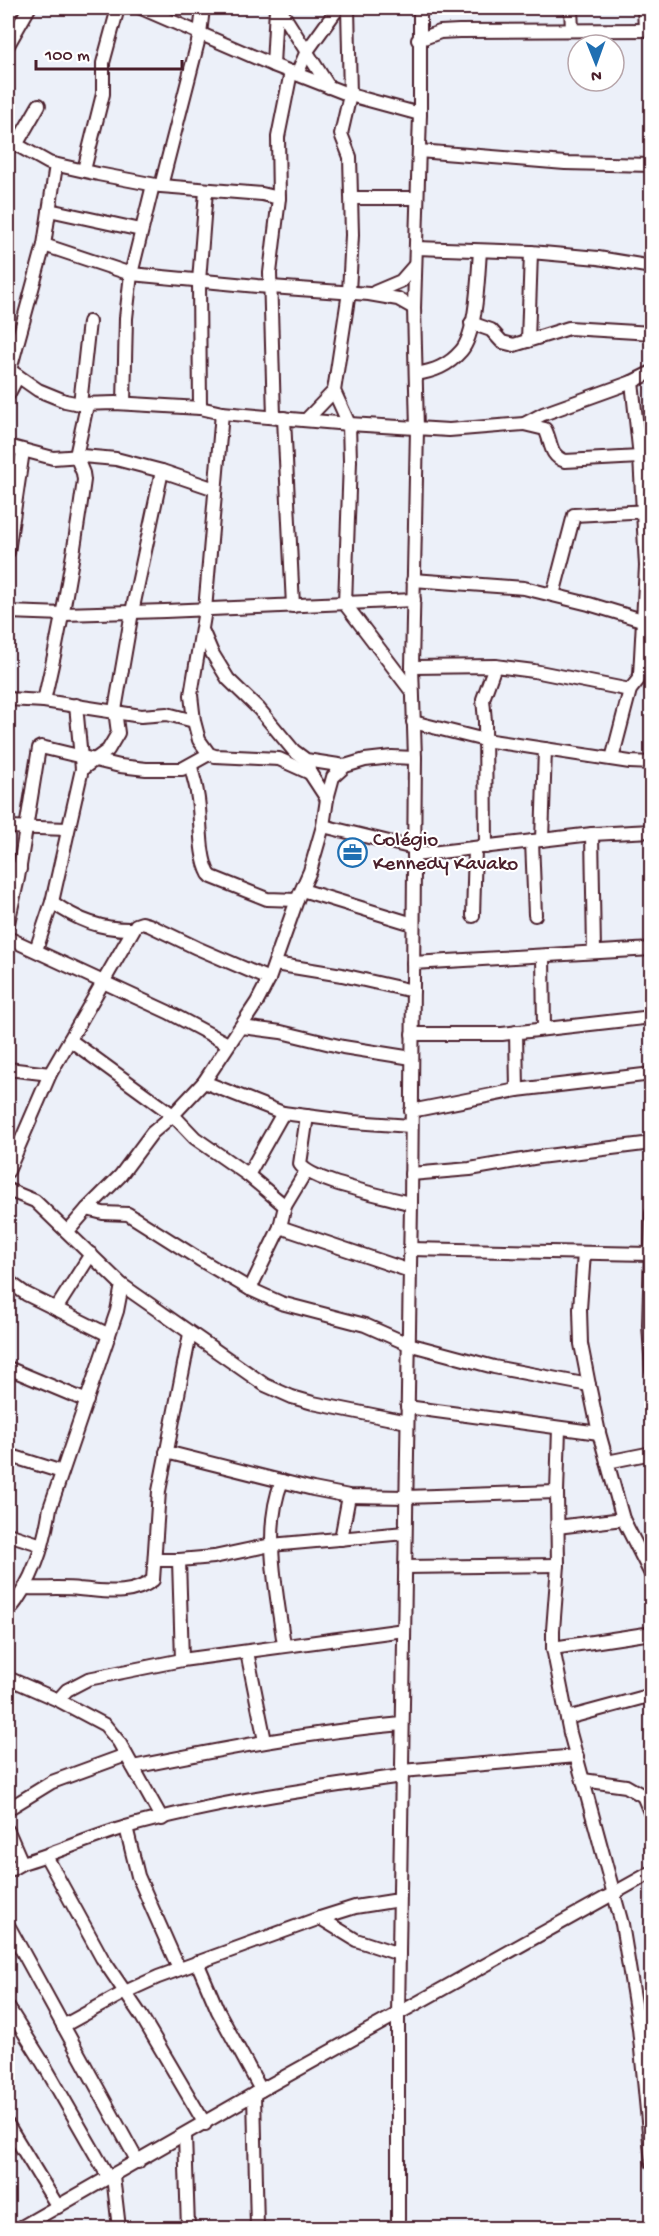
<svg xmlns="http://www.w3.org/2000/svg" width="659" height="2236" font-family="'Gochi Hand',sans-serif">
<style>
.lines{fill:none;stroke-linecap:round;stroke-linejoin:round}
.minor-casing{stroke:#4a1f2b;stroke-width:16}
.minor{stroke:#fff;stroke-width:12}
.labels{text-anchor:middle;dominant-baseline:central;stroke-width:4.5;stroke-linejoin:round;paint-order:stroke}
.poi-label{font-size:21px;fill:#4a1f2b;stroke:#fff;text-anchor:start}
</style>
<rect width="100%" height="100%" fill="#ecf0f9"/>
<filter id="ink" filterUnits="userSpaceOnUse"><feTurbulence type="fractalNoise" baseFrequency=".0167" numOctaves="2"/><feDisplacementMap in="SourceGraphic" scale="12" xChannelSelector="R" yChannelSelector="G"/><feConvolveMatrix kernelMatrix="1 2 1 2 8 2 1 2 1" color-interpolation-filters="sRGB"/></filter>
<g filter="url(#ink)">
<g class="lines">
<defs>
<g id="minor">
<path d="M141 8 273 65 350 95 420 114"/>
<path d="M279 8 329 87"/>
<path d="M348 8 350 95 341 134 350 157 352 235 349 292 334 391 349 424 350 461 345 604 412 692"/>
<path d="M571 8 572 30"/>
<path d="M644 8 645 30"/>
<path d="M418 40 440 32 459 31 652 30"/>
<path d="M8 45 29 8"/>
<path d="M273 65 276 8"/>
<path d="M297 74 307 51 338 8"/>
<path d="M8 140 49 163 98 174 161 186 262 194 279 198 270 273 274 417"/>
<path d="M16 145 39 105"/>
<path d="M419 151 565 163 652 165"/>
<path d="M84 170 103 94V63L118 8"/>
<path d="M161 186 200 34 203 8"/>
<path d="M279 198 278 137 291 72"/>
<path d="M352 198H417"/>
<path d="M49 210 141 230"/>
<path d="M44 245 131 274 257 286 369 294 398 299 414 308"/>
<path d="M416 248 531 252 598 258 652 267"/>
<path d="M375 292 401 281 415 265"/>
<path d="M471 323 491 330 502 342 514 345 569 328 652 333"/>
<path d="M528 341 531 252"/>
<path d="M8 369 38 390 65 401 80 404 115 403 200 408 222 413 349 424 449 430 524 424 543 414 632 382"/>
<path d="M10 370 44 245 56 165"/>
<path d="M416 374C434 371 448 366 461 351 477 333 478 275 480 251"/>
<path d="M8 395 18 376"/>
<path d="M124 403 126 318 131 274 153 185"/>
<path d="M80 404 89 322"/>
<path d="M200 408 199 281 206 191"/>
<path d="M222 413 205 610 191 695 194 721 199 740 209 754 215 756 279 759 310 773"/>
<path d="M284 418 293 606"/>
<path d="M306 420 334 391"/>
<path d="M524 424 545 429C552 442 549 456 565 461L640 457"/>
<path d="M8 446 53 458 82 456 116 459 162 471 215 489"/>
<path d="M8 552 23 451"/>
<path d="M413 580 524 588 589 604 642 620"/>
<path d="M553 595 574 515 650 511"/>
<path d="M8 612 64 614 165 611 414 600"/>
<path d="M203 632 212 653 228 679 259 709 294 751 306 760 345 766"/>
<path d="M412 667 495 666 534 671 630 690"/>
<path d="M8 699 44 701 141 716 167 714 194 721"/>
<path d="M44 701C61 628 74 555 84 480L83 473 76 456 87 405"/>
<path d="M413 722 485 740 630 762 652 763"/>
<path d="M612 759 630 690 638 680 640 675 646 566 640 457 632 382 652 372"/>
<path d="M191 765C192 775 196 783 197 793 202 816 198 854 209 874L212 877 267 899 297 900"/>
<path d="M308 766 310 773 327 799"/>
<path d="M82 769 108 750 118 733 115 710 132 612 162 471"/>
<path d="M323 826 414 848"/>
<path d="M8 827 68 829"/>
<path d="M592 834 594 951"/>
<path d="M542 840 545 749"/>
<path d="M532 841 535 915"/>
<path d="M486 847 485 721 483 699 495 666"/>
<path d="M414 855 592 834 652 831"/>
<path d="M8 868 20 869"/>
<path d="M302 890 413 924"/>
<path d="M52 902C77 920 102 930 133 929"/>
<path d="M473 916 475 849"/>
<path d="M8 923 18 878 39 748 41 747 120 766 146 769H182L209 754"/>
<path d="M8 938 168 1012 228 1044"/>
<path d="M36 950 52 902 82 769 76 705"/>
<path d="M543 956 544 1028"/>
<path d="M413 963 652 949"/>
<path d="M275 964 342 975 413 991"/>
<path d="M242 1027 281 1032 343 1047 412 1058"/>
<path d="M516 1032 517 1090"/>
<path d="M412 1034H502L652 1017"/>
<path d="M70 1040 173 1115 195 1138 248 1175 285 1206 280 1227 250 1289"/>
<path d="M8 1069 50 1074"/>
<path d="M204 1082 283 1113 353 1122 411 1126"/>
<path d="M411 1111 517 1090 652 1074"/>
<path d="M307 1116 300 1164C311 1182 388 1196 411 1204"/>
<path d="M8 1171 50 1074 136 925 142 923 149 925 197 948 269 979"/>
<path d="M411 1174 470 1169 539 1157 652 1143"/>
<path d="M248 1175 283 1113"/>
<path d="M8 1190 35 1201 122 1285 265 1385 292 1397 313 1403 407 1422"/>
<path d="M285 1206 306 1171"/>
<path d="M87 1209 103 1213 128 1214 199 1259 250 1289 281 1303 365 1325 408 1344 494 1367 589 1385"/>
<path d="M652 1213 649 1325 652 1370"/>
<path d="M280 1227 410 1271"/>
<path d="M68 1231 87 1209 120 1176 152 1133 173 1115 204 1082 257 1002 269 979 297 900 310 871 323 826 327 799 333 777 345 766 365 760 392 757 415 758"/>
<path d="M410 1249 649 1254"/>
<path d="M584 1253 580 1309 581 1344 589 1385 599 1433 623 1519 652 1576"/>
<path d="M8 1281 26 1294 109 1335"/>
<path d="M56 1309 91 1254"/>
<path d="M8 1368 87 1401"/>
<path d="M407 1407 599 1433"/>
<path d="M559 1428 557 1492 558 1565 553 1630V1648L570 1733 622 1924 639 2028 652 2163"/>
<path d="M166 1452 313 1489 349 1496 406 1497 557 1492"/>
<path d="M8 1455 62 1472"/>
<path d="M607 1462 652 1453"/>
<path d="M282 1481C262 1530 277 1594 284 1645"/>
<path d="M557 1527 623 1519"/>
<path d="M8 1534 42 1545"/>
<path d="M341 1539 349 1496"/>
<path d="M155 1560H179L214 1557 271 1545 405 1533"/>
<path d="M179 1560 182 1660"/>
<path d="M405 1567 558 1565"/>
<path d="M26 1588C43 1589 61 1587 79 1589 105 1591 130 1597 153 1580L159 1491 190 1334"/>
<path d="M8 1612C33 1582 44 1546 50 1508L117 1311 122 1285"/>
<path d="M553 1648 652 1633"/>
<path d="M247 1652 265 1741"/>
<path d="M8 1678 58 1700 105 1725 119 1742 162 1819"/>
<path d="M58 1700 67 1690 88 1679 182 1660 404 1630"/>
<path d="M567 1718 652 1695"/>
<path d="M133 1767C222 1749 311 1732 402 1724"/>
<path d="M402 1771 577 1756"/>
<path d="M583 1780 626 1786 652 1801"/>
<path d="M644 1798 652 1817"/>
<path d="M8 1809 52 1782 126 1755"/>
<path d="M126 1827 138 1876 179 1969"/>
<path d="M8 1831 22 1863"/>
<path d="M46 1856 102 1958 142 2017 205 2124"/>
<path d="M8 1871 22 1863C57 1853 91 1837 126 1827 216 1802 309 1789 402 1776"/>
<path d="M320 1918 355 1907 399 1900"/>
<path d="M8 1925 138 2162"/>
<path d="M197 1962 218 2011 261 2090"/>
<path d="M8 2007 43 2063 109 2178"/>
<path d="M63 2026 125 1992 158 1977 320 1918 356 1940 399 1954"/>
<path d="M254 2094 257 2228"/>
<path d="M8 2125 58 2207"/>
<path d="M185 2135 188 2228"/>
<path d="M113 2176 119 2228"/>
<path d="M20 2228 254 2094 652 1872"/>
<path d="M398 2228V2015L411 1204 415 758 412 667 417 429 414 308 420 114V8"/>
</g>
</defs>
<use href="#minor" class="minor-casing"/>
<use href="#minor" class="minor"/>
</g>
</g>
<defs>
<symbol id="office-ring" viewBox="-11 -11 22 22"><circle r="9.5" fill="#fff" stroke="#1f6fb2" stroke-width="1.5"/><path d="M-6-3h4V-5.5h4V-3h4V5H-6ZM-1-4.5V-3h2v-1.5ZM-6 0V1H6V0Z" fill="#1f6fb2"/></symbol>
</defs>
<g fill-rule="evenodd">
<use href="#office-ring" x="336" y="836" width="33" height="33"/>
</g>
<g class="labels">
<g class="poi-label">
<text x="373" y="841">Colégio<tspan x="373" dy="24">Kennedy Kavako</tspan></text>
</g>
</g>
<rect width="659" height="2236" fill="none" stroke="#fff" stroke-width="30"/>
<rect x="15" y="15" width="629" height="2206" fill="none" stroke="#4a1f2b" stroke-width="2" filter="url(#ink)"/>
<g transform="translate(596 63) rotate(179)"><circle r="28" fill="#ffffff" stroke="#b7a5aa" stroke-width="1.5"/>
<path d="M0-4.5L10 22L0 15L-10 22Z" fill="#1f6fb2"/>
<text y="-9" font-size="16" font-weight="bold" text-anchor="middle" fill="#4a1f2b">N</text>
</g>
<path d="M36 60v9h146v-9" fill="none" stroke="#4a1f2b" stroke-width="3"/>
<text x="45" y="60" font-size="18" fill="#4a1f2b" stroke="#ffffff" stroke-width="4.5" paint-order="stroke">100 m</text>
</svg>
